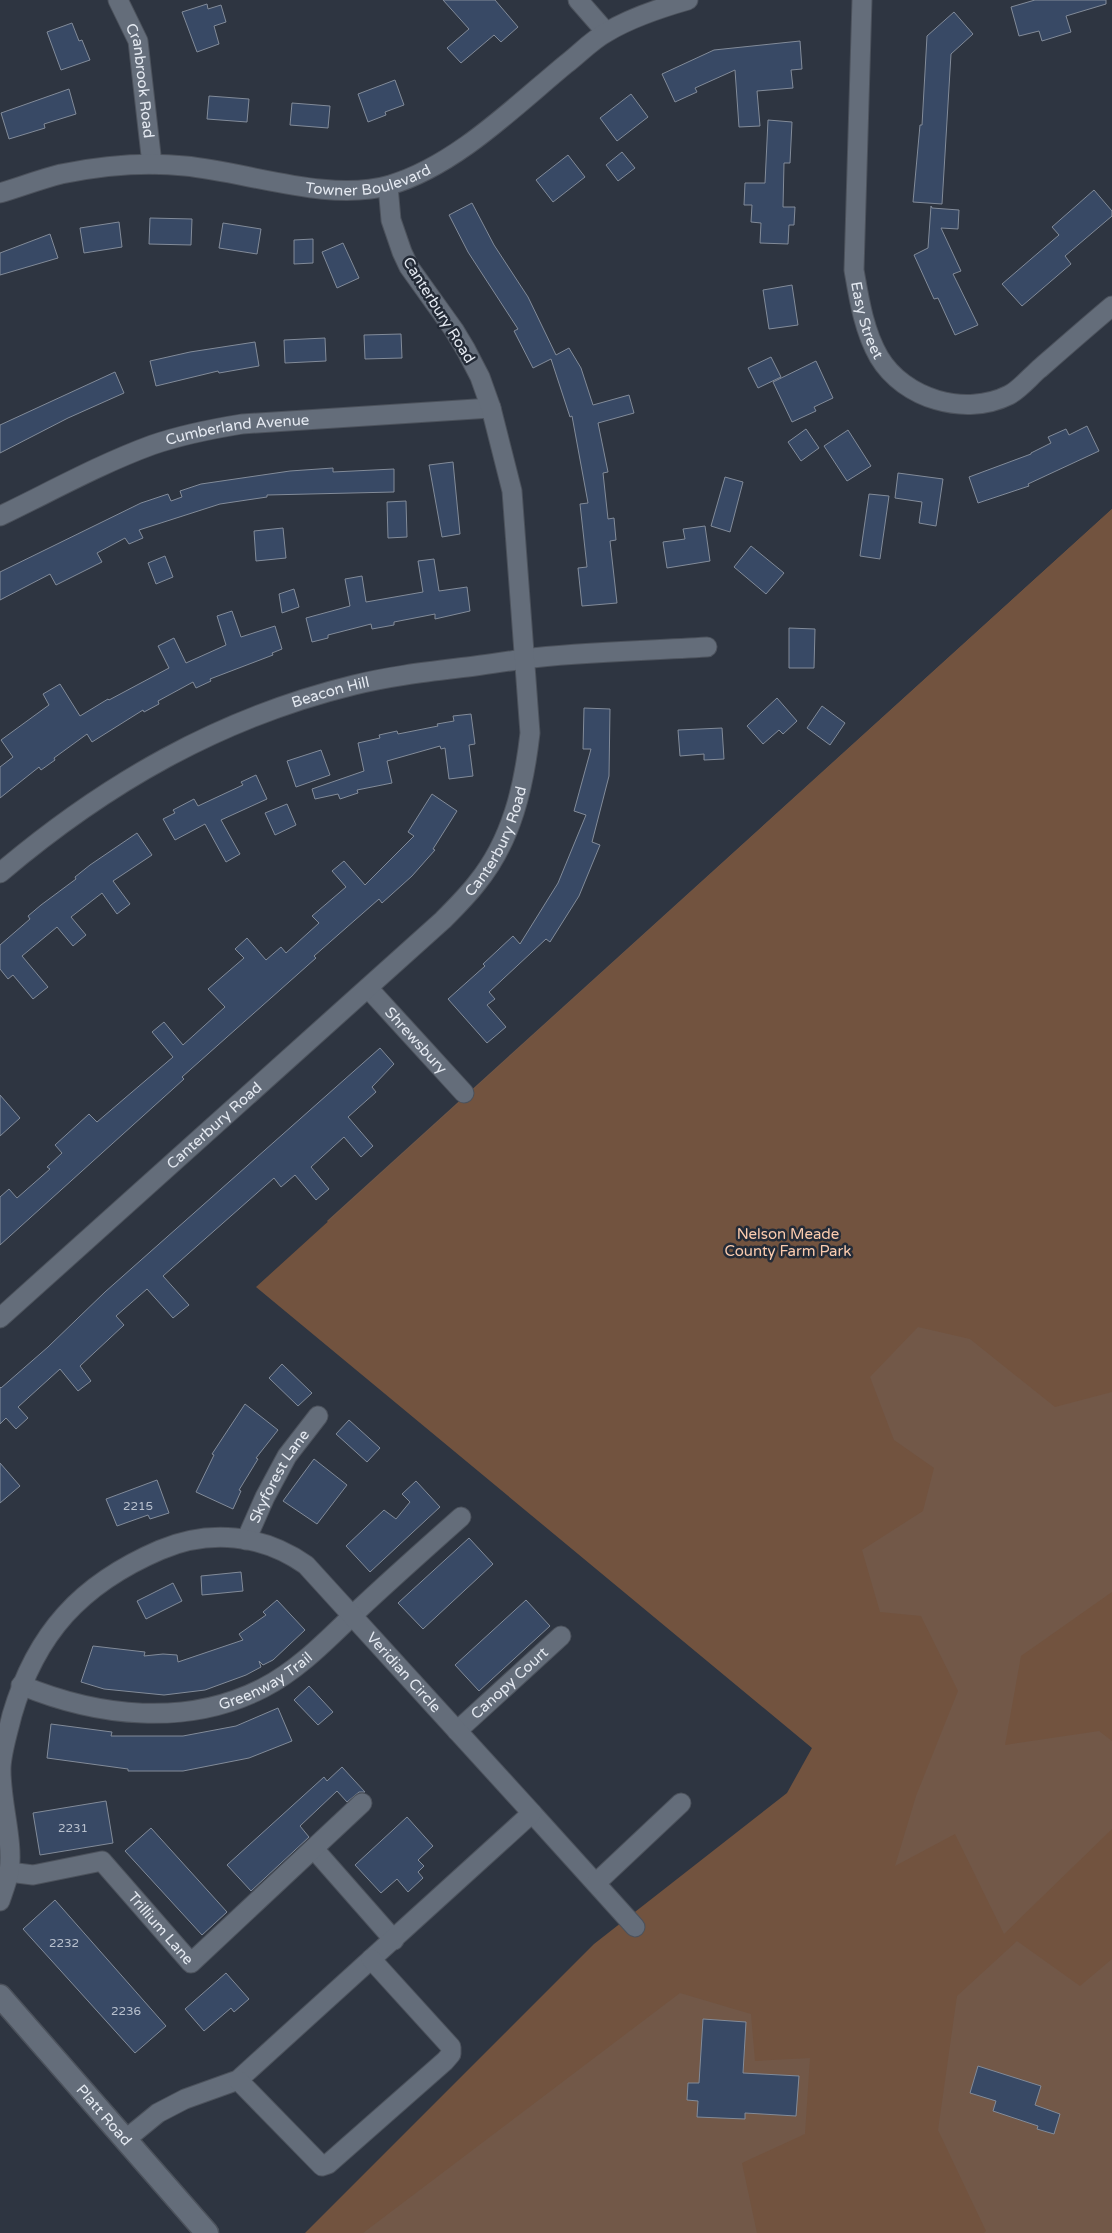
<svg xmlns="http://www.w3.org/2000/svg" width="1112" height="2233" font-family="'Varela Round',sans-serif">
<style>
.green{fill:#725848}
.forest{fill:#72533f}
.building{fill:#384965;stroke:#828b99}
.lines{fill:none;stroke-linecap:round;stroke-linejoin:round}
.minor-casing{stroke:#4c525c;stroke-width:21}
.tertiary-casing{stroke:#4c525c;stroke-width:25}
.minor{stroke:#646d7a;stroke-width:19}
.tertiary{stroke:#646d7a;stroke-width:22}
.labels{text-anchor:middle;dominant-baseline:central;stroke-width:5;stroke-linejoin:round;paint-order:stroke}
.number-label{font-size:12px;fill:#b9c1ce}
.street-label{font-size:15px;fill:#e4e9f1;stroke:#242b37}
.park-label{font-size:15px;fill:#facbae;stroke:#242b37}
</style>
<rect width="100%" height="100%" fill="#2e3541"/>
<path class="green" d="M1112 509V2233H339L839 1777 327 1221Z"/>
<g class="forest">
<path d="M1112 509V1392L1055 1407 970 1339 918 1327 870 1377 894 1440 934 1468 923 1511 862 1550 880 1612 921 1616 958 1691 916 1796 895 1866 955 1834 1004 1934 1112 1829V1959L1080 1986 1017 1941 957 1996 938 2130 986 2231 984 2233H757L742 2163 805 2134 810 2058 755 2061 751 2014 680 1993 363 2233H305L594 1944 787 1793 812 1748 256 1287Z"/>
<path d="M1112 1592V1741L1099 1731 1005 1745 1021 1656Z"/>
</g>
<g class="building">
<path d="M443 0H495L518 27 501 42 494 35 461 63 447 48 469 29Z"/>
<path d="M1035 0H1106V4L1066 16 1071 32 1042 41 1039 31 1019 36 1011 7Z"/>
<path d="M207 4 208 9 221 5 226 22 214 26 219 44 197 52 182 12Z"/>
<path d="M954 12 973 34 951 54 942 204 913 202 920 125H922L927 36Z"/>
<path d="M72 23 79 41 82 40 90 60 61 70 47 32Z"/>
<path d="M800 41 802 69 791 70 793 88 757 91 760 126 739 127 735 70 695 88 697 92 675 102 662 74 714 50Z"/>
<path d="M395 80 404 105 385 112 386 115 368 122 358 94Z"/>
<path d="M69 89 76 114 44 124 45 128 9 139 1 113Z"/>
<path d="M631 94 648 117 617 141 600 118Z"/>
<path d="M209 96 249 99 247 122 207 119Z"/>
<path d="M292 103 330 106 328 128 290 125Z"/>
<path d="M768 120 792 122 790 163H784L783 207H795L794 225H789L788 244 760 243 761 223 751 222 752 205H744L745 183H765Z"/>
<path d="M622 152 635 168 618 181 606 165Z"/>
<path d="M568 155 585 177 553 202 536 180Z"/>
<path d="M1094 190 1112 211V216L1065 256 1071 264 1022 306 1002 284 1059 235 1052 227Z"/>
<path d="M472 203 494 245 528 297 556 355 569 348 581 368 593 405 629 395 634 413 598 423 608 472 603 473 608 519 614 518 616 540 610 541 617 603 582 606 578 568 587 567 580 504 588 503 572 416 570 417 551 359 533 368 514 331 518 329 468 252 449 215Z"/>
<path d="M931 206 932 208 959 210 958 229 941 228 961 271 953 274 978 325 955 335 938 298 934 299 914 255 928 248Z"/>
<path d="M150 218 192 219 191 245 149 244Z"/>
<path d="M119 222 122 247 84 253 80 228Z"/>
<path d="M223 223 261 229 257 254 219 248Z"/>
<path d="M50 234 58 258 0 275V253Z"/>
<path d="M313 239V263L294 264V240Z"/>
<path d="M343 243 359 278 337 288 322 252Z"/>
<path d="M792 285 798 325 769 329 763 290Z"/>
<path d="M401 334 402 358 365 359 364 335Z"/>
<path d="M325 338 326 361 285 363 284 340Z"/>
<path d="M255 342 259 366 219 373 218 371 156 386 150 361 190 352Z"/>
<path d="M771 357 781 377 758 388 748 368Z"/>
<path d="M816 361 833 398 814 407 816 411 792 422 773 382Z"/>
<path d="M115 372 124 393 68 418 0 453V425Z"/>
<path d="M1087 426 1099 451 1028 484 1029 486 978 503 969 477 1031 454V453L1051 443 1048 437 1066 429 1069 435Z"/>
<path d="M806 429 819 448 801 461 788 442Z"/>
<path d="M848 430 871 466 847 481 824 446Z"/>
<path d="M453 462 460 534 442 537 429 465Z"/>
<path d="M333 468V472L394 469V492L267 495V497L220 504 139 530 143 538 129 544 125 538 97 553 102 562 56 585 50 574 0 600V572L141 503 168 494 171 501 182 497 180 491 201 484 290 471Z"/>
<path d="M898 473 943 479 936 526 919 523 922 502 895 498Z"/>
<path d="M725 477 743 482 730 532 711 526Z"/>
<path d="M869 494 889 496 880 559 860 556Z"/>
<path d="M406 501 407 537 388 538 387 502Z"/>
<path d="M705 526 710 561 667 568 663 542 685 539 683 529Z"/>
<path d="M283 528 286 558 256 561 254 531Z"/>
<path d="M751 546 784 573 766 594 734 567Z"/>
<path d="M165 556 173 577 156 584 148 563Z"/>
<path d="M434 559 439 591 467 587 470 611 435 619V614L394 622V625L372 629 371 624 328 635V638L312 642 306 618 350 606 345 579 362 576 366 602 423 592 418 561Z"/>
<path d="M294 589 299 607 282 613 279 594Z"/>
<path d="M232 611 241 637 275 626 282 649 272 653 273 655 210 679 211 681 196 688 193 682 158 701 159 704 144 712 143 710 92 742 87 734 54 758 55 760 41 770 39 767 0 798V767L13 757 1 740 49 705 43 694 60 684 80 716 108 699 109 700 169 668 158 646 174 638 186 663 226 645 217 616Z"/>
<path d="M789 628 815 629 814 668H789Z"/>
<path d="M777 698 797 721 783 734 779 730 763 744 747 726Z"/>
<path d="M822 706 845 723 830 745 807 728Z"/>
<path d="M584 708 610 709 609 776 592 842 600 845 579 896 550 942 546 939 489 992 495 999 487 1005 506 1027 487 1043 448 999 485 966 483 964 513 936 520 944 558 883 586 815 574 811 591 749H583Z"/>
<path d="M471 714 475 744 469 745 473 776 449 779 445 748 441 749 440 746 387 761 392 783 357 790 358 793 340 799 338 794 315 799 312 789 364 771 358 743 380 738 379 735 397 731 398 734 438 726 437 724 454 721 453 716Z"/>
<path d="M722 728 724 759 704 760V754L680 756 678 730Z"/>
<path d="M321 750 330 775 296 787 287 761Z"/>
<path d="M256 775 267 799 221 820 240 854 226 862 205 824 175 840 163 819 175 813 173 810 194 799 198 806 243 785 241 782Z"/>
<path d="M432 794 457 811 433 849 435 850 412 876 382 903 379 899 314 956 316 958 182 1077 184 1079 0 1245V1197L9 1189 17 1198 50 1169 47 1167 62 1153 55 1145 89 1114 97 1122 173 1057 152 1032 164 1022 183 1045 225 1007 208 989 244 958 235 949 247 938 266 960 281 947 286 953 319 923 312 916 346 887 332 871 344 861 365 885 414 836 408 832Z"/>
<path d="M287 804 296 825 275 835 265 813Z"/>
<path d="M137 833 152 855 113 881 130 904 117 914 102 893 71 917 86 935 73 946 57 927 22 956 48 987 33 999 13 975 8 979 0 969V945L30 919 28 916 41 905 76 879 75 877 90 865Z"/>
<path d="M380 1048 394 1064 372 1087 376 1092 348 1117 373 1146 361 1157 344 1137 311 1167 329 1189 316 1200 295 1175 281 1187 274 1178 163 1276 189 1305 173 1318 147 1289 116 1316 124 1325 80 1366 91 1381 78 1391 60 1369 18 1407 28 1418 16 1429 6 1418 0 1424V1387L1 1388 48 1347 105 1292Z"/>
<path d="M0 1095 20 1118 0 1136Z"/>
<path d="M282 1364 312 1393 298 1406 269 1378Z"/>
<path d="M245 1404 278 1430 256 1458 258 1459 239 1490 241 1491 233 1509 196 1492 214 1455 212 1454Z"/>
<path d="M349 1420 380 1448 367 1462 336 1434Z"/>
<path d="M314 1459 347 1485 317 1524 283 1501Z"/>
<path d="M0 1463 20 1486 0 1503Z"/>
<path d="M157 1480 169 1513 150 1519 148 1515 117 1526 106 1499Z"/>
<path d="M416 1481 440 1507 370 1572 346 1546 384 1510 396 1519 410 1502 402 1494Z"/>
<path d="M469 1538 493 1564 423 1629 398 1603Z"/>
<path d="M241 1572 243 1591 202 1595 201 1576Z"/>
<path d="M173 1583 182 1601 146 1619 137 1601Z"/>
<path d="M277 1600 305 1630 273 1660 263 1665 259 1661 261 1667 246 1675 205 1690 164 1695 104 1689 81 1682 93 1646 145 1652 144 1656 163 1654 177 1655 178 1662 243 1640 239 1634 266 1615 263 1612Z"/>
<path d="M526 1600 550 1626 479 1691 455 1665Z"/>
<path d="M309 1686 333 1712 318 1725 294 1700Z"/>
<path d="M278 1708 292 1741 249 1758 183 1771H128V1769L47 1758 51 1724 112 1732 111 1736H183L236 1726Z"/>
<path d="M342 1767 365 1792H359L347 1802 337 1791 300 1826 309 1837 251 1891 227 1865 324 1777 327 1781Z"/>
<path d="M106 1801 113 1843 40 1855 33 1813Z"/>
<path d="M407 1817 433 1846 418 1860 424 1866 418 1872 423 1878 408 1892 397 1879 381 1893 355 1865Z"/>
<path d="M151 1828 227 1912 202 1935 125 1851Z"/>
<path d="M55 1900 166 2026 135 2053 23 1929Z"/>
<path d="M226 1973 249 1999 234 2012 231 2008 204 2031 185 2009Z"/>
<path d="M703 2019 746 2022 743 2073 799 2076 796 2116 745 2113V2119L697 2117 698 2101 687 2100 688 2083H699Z"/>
<path d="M978 2066 1041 2086 1035 2105 1060 2114 1054 2134 1037 2129 1038 2126 993 2111 996 2101 970 2093Z"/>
</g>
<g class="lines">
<defs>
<g id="minor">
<path id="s1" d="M118 0 138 41 152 164"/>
<path d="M578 0 606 32"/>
<path id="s2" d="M862 0 854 270C859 299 864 331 879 357 904 399 965 417 1009 395 1019 390 1029 378 1038 370 1062 349 1087 327 1112 306"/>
<path id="s3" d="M0 193C20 187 41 179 61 174 101 166 145 162 185 166 248 172 329 203 390 185 455 166 514 107 566 64 579 54 592 40 607 32 632 17 660 8 688 0"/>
<path id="s4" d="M0 516C50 492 100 464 152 445 181 435 211 429 242 424L491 408"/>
<path id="s5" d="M0 873C105 784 219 718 354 685 394 675 435 671 475 666 492 664 508 661 524 659 584 651 647 651 707 647"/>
<path id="s6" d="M368 988 464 1093"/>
<path id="s7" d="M0 1318 443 920C455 908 467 896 477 883 512 840 524 786 530 733L512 491 491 408 480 377 466 350 454 330 409 267 402 252 391 220 388 186"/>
<path id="s8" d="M246 1540 265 1497 287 1456 318 1416"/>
<path id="s9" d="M21 1685C98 1717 187 1727 263 1688 298 1670 326 1641 354 1614 389 1581 425 1549 461 1517"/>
<path id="s10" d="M457 1731 561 1636"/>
<path d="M532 1813 635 1927"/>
<path d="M314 1849 394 1940"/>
<path id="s11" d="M9 1872 33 1875 102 1861 191 1963 362 1803"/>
<path d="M596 1883 681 1803"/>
<path id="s12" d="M0 1901C3 1892 7 1882 9 1872 14 1841 0 1801 1 1767 2 1750 8 1732 12 1715 36 1633 81 1584 160 1550 209 1529 262 1534 306 1565L532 1813 238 2080 185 2099 158 2113 125 2140"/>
<path d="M238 2080 322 2166 328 2164 445 2061 451 2054V2047L371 1959"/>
</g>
<g id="tertiary">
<path id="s13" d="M0 1996 207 2233"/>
</g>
</defs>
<use href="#minor" class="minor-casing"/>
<use href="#tertiary" class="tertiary-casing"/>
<use href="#minor" class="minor"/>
<use href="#tertiary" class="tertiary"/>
</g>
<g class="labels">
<g class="number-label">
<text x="138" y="1506">2215</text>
<text x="73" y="1828">2231</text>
<text x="64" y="1943">2232</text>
<text x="126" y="2011">2236</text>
</g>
<g class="street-label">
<text stroke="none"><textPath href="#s1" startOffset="85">Cranbrook Road</textPath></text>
<text stroke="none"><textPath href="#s3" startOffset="375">Towner Boulevard</textPath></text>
<text transform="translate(439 310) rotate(58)">Canterbury Road</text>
<text stroke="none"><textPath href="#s2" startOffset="322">Easy Street</textPath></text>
<text stroke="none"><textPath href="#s4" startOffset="255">Cumberland Avenue</textPath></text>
<text stroke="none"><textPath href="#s5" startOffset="380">Beacon Hill</textPath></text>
<text stroke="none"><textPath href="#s7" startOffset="692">Canterbury Road</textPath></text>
<text stroke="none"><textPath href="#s6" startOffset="71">Shrewsbury</textPath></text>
<text stroke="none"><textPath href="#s7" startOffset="288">Canterbury Road</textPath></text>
<text stroke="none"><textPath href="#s8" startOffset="72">Skyforest Lane</textPath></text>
<text stroke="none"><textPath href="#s12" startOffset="718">Veridian Circle</textPath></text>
<text stroke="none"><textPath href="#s9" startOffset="255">Greenway Trail</textPath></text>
<text stroke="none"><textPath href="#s10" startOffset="71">Canopy Court</textPath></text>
<text stroke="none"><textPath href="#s11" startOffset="184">Trillium Lane</textPath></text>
<text stroke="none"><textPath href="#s13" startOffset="158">Platt Road</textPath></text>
</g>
<g class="park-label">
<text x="788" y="1234">Nelson Meade<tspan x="788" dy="17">County Farm Park</tspan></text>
</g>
</g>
</svg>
